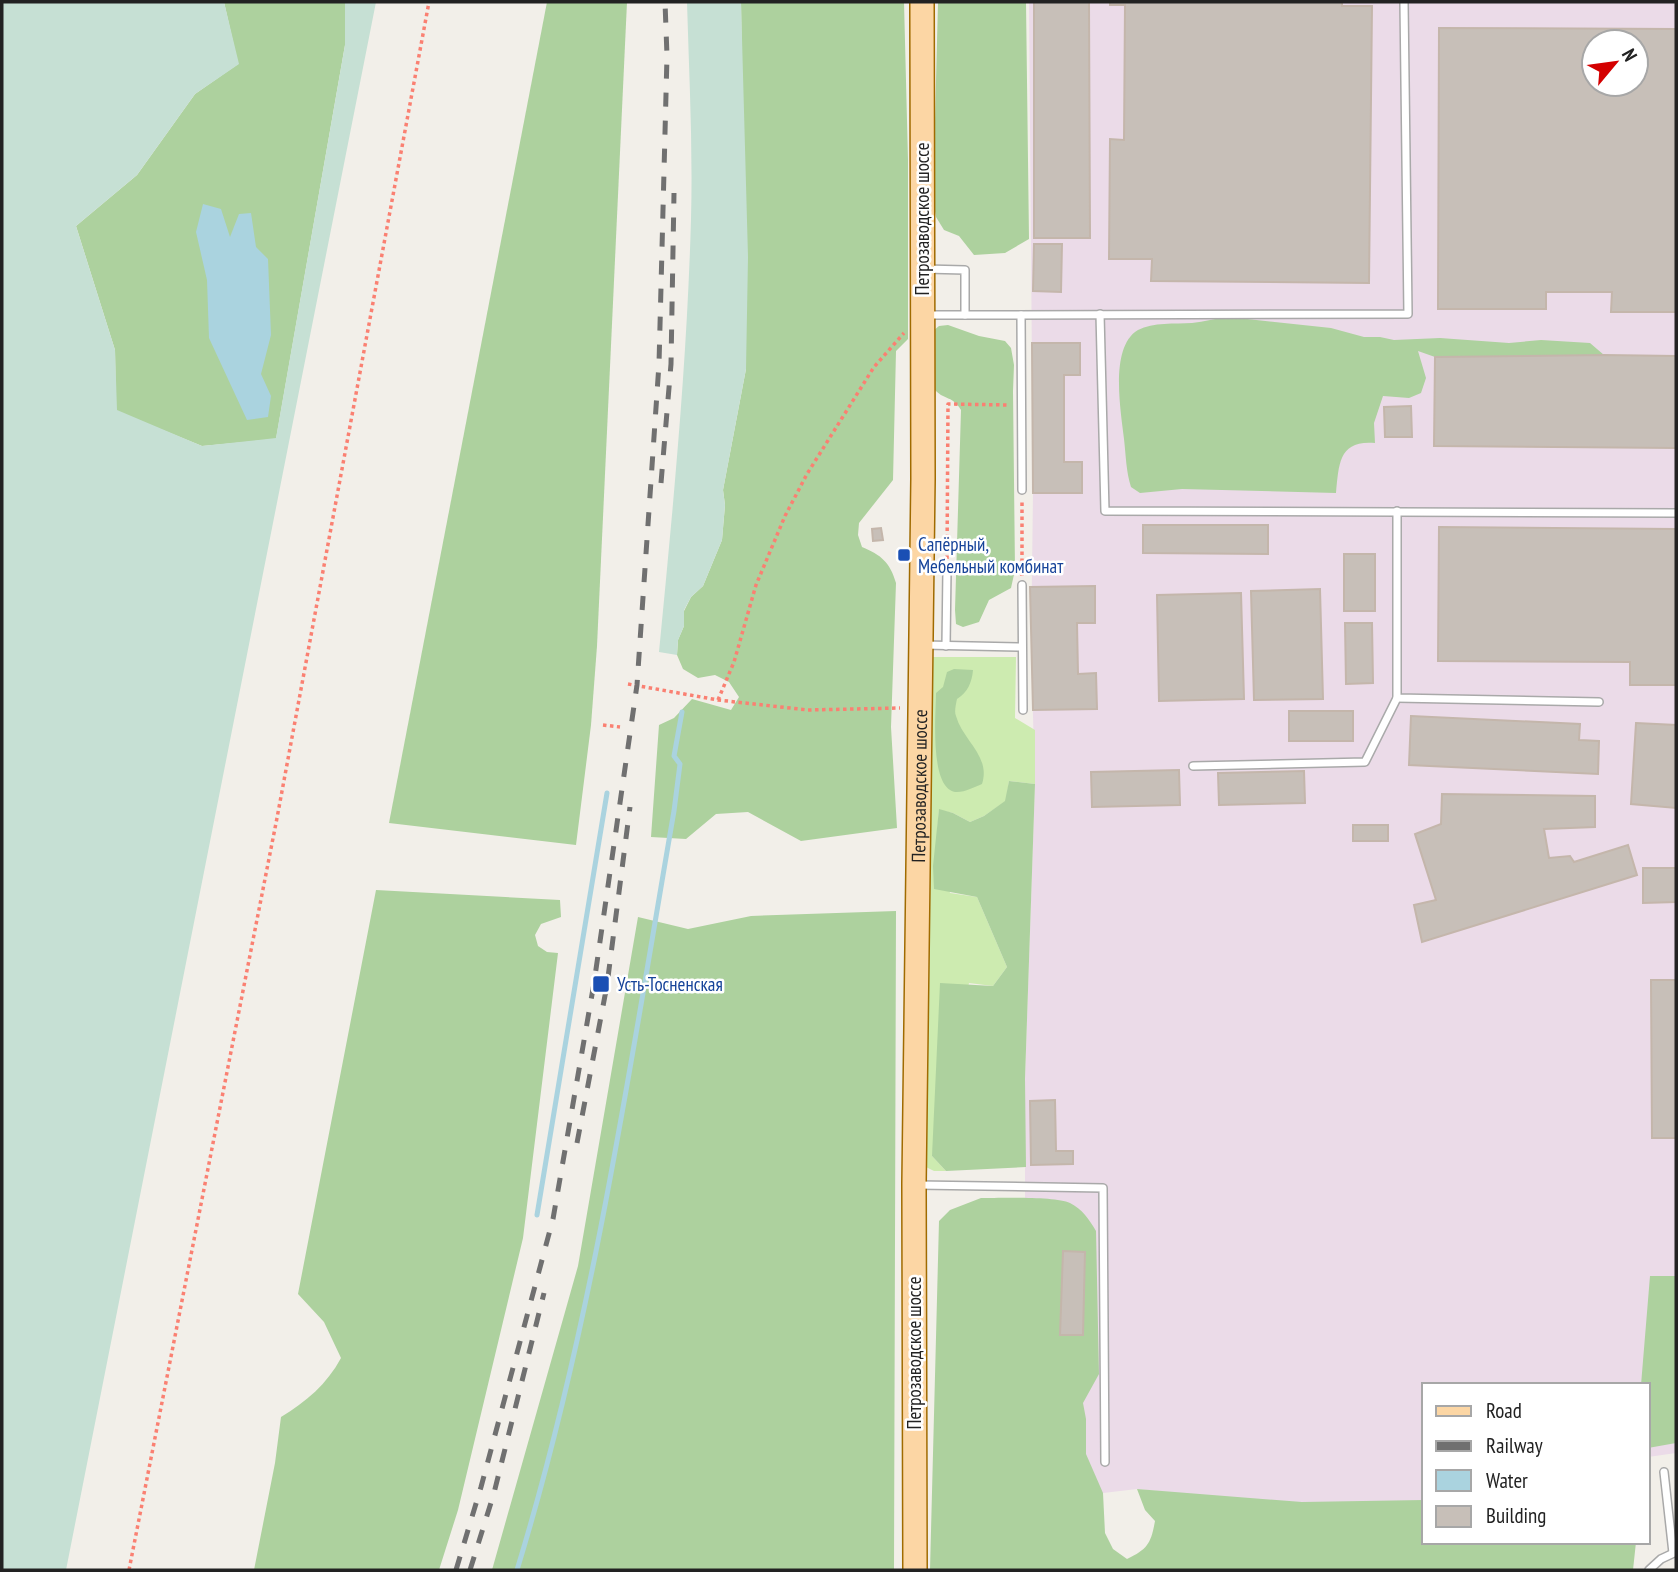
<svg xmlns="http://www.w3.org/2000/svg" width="1678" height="1572" font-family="'PT Sans Narrow',sans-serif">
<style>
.industrial{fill:#ebdbe8;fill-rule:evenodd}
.grass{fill:#cdebb0}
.forest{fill:#add19e}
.wetland{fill:#c6e0d4}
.water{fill:#aad3df}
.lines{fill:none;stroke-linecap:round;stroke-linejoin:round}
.stream{stroke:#aad3df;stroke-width:5}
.building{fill:#c7bfb8;stroke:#c4b6ab;stroke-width:2;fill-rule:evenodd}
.service-casing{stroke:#a9a9a9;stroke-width:10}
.primary-casing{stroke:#a06b00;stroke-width:26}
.path{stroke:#fa8072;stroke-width:3.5;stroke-dasharray:3.5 3.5;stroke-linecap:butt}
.service{stroke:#fff;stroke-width:7}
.primary{stroke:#fcd6a4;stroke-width:23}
.rail{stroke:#707070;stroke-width:5;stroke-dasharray:14 14;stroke-linecap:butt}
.transit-dot{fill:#1a4fb4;stroke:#fff;stroke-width:2.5}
.labels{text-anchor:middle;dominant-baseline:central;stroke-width:5;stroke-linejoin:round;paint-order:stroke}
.street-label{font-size:19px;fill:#222;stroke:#fff}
.transit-label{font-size:19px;fill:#164399;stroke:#fff;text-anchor:start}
</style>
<rect width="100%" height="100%" fill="#f2efe9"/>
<path class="industrial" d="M1029 2H1676V1453L1648 1457V1385H1424V1542L1287 1570V1504L1137 1489 1103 1493 1025 1495V1079L1035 783 1031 650 1033 493ZM1594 42H1636V84H1594Z"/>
<path class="grass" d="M930 657H1016L1015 718 1035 730V784L1009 781 1006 801 984 816 970 822 953 813 939 810 937 833 950 893 977 897 1007 967 993 986 969 983 932 1156 946 1171H934L922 1165Z"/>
<g class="forest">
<path d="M224 2H345V45L276 439 202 446 116 411 115 350 76 226 137 175 195 94 238 64Z"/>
<path d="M547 2H627L597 646 591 725 576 845 389 823Z"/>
<path d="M741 2H904L908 160V339L896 351 893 480 859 523 858 535 862 547C881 555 890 562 896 583L891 727 897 828 801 841 748 812 716 814 686 839 651 837 659 725 674 718 692 699 731 710 739 697 729 682 715 675 698 678 683 669 677 655 678 640 684 626V611L691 597 703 586 722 540 725 505 723 490 746 369Z"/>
<path d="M938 2H1026L1029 239 1005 253 974 255 959 236 944 230 936 217 933 200Z"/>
<path d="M1229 317 1331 328 1364 337H1380L1394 340 1440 338 1509 343 1541 340 1590 343 1604 355 1435 357 1418 351 1426 378 1421 393 1409 398 1383 396 1374 423 1375 443C1339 440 1339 463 1336 493L1182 489 1140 493 1131 487C1126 471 1126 456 1124 439 1121 412 1109 347 1138 330 1153 322 1175 324 1192 323 1204 322 1216 318 1229 317Z"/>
<path d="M948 325 979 336 1005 341 1011 348 1014 365 1013 391 1015 570 1011 588 989 600 979 622 963 627 956 624 955 610 961 410C953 396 945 400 936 391 924 378 932 347 933 331L939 326Z"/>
<path d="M954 669 973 670C972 682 968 692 957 699 956 704 954 712 956 716 963 741 991 756 982 784 974 787 964 793 955 792 929 787 936 714 936 693L943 687 947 672Z"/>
<path d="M1009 781 1035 784 1025 1079 1026 1167 946 1171 932 1156 940 983 993 986 1007 967 977 897 934 889 933 866 939 809 953 813 970 822 984 816 1005 801Z"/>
<path d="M376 890 560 900 561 917 541 924 535 935 538 946 547 952 558 953 523 1238 458 1510 439 1570H254L275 1463 281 1417C306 1402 327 1384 341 1358L324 1322 298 1294Z"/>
<path d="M896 911 894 1570H492L578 1266 638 917 688 929 751 916Z"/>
<path d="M981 1198C999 1198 1055 1196 1070 1203 1082 1209 1089 1219 1096 1231L1099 1374 1083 1403 1086 1419V1454L1103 1493 1105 1533 1113 1549 1127 1559C1148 1549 1151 1543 1155 1521L1145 1510 1137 1489 1302 1502 1424 1500V1542H1636L1633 1570H930L939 1221 950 1210Z"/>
<path d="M1650 1276H1676V1443L1648 1448V1385H1641Z"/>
</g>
<g class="wetland">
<path d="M2 2H224L239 64 195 94 137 175 76 226 115 350 117 410 202 446 276 438 345 45V2H376L66 1570H2Z"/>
<path d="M687 2H741L748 257 746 369 723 490 725 505 722 540 703 586 691 597 684 610V626L678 640 677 655 659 652C673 508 687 364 691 219 693 147 689 74 687 2Z"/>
</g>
<path class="water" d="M203 204 221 209 230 237 239 214 251 213 256 247 268 259 271 335 261 374 271 396 268 417 247 420 209 338 207 280 196 232Z"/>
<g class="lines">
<g class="stream">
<path d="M537 1215 607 793"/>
<path d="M517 1570C593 1322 630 1065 674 811L680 764 674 756 682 712"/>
</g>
</g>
<g class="building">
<path d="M1034 2H1089L1090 238H1034Z"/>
<path d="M1110 2H1342V6H1372L1369 283 1151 281 1152 259H1109L1110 139 1124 140 1125 5H1110Z"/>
<path d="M1439 28 1676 29V312H1611L1612 292H1546V309H1438ZM1594 42H1636V84H1594Z"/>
<path d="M1034 244H1062L1061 292 1033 291Z"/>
<path d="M1032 343H1080V375H1064V462H1082V493H1033Z"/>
<path d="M1604 355 1676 356V448L1434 446 1435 357Z"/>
<path d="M1411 406 1412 437H1385L1384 407Z"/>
<path d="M1143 525H1268V554L1143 553Z"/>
<path d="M1439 527 1676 529V685H1630V662L1438 661Z"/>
<path d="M881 528 883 540 873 541 872 529Z"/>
<rect x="1344" y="554" width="31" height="57"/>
<path d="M1095 586V623H1077L1078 674 1096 673 1097 709 1033 710 1030 587Z"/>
<path d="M1320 589 1323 699 1254 700 1251 591Z"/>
<path d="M1241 593 1244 699 1159 701 1157 595Z"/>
<path d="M1345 623H1372L1373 683 1346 684Z"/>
<rect x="1289" y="711" width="64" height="30"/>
<path d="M1411 716 1580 724 1579 740 1599 741 1598 774 1409 765Z"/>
<path d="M1636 723 1676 725V808L1631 804Z"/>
<path d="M1179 770 1180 805 1092 807 1091 772Z"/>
<path d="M1304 771 1305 803 1219 805 1218 773Z"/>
<path d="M1442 794 1595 796V827L1544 829 1549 858 1570 856 1574 862 1628 845 1637 875 1422 942 1414 905 1436 900 1415 834 1441 824Z"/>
<rect x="1353" y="825" width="35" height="16"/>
<path d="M1643 868H1676V902L1643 903Z"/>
<path d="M1651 980H1676V1138H1652Z"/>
<path d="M1055 1100 1056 1151H1073V1164L1031 1165 1030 1101Z"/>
<path d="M1063 1251 1085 1252 1083 1335H1060Z"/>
</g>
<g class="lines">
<defs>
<g id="service">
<path d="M925 269 965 270V315H926"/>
<path d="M1100 314 1105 511 1676 513"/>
<path d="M965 315 1408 314 1404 2"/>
<path d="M1021 315 1022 490"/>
<path d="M1397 511V698L1599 702"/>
<path d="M1022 585 1023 710"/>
<path d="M924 645 1022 647"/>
<path d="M946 646 947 569"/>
<path d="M1193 766 1365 762 1397 698"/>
<path d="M918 1185 1103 1188 1105 1462"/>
<path d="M1664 1472 1673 1553"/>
<path d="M1649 1570 1661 1559 1676 1552"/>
</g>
<g id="primary">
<path id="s1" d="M915 1570 914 1184 923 479 922 2"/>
</g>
</defs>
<use href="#service" class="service-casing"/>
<use href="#primary" class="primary-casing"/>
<g class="path">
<path d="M947 559 948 404 1009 405"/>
<path d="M1022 576V499"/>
<path d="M628 684 718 700 808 710 900 708"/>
<path d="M718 700 734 662 756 585 785 516 807 474 874 367 904 333"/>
<path d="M603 725 620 727"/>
<path d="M129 1570 277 818 429 2"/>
</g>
<use href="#service" class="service"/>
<use href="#primary" class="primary"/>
<g class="rail">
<path d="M661 483 671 364 674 193"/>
<path d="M577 1143 607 985 630 807"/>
<path d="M456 1570 481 1487 553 1219 594 983 637 685 659 364 667 56 665 2"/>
<path d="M470 1570 494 1493 544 1293"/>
</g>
</g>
<g class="transit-dot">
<rect x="897" y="548" width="14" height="14" rx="3.5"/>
<rect x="592" y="975" width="18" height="18" rx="3.5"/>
</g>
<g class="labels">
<g class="street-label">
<text transform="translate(922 219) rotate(-90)">Петрозаводское шоссе</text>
<text stroke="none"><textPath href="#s1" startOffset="784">Петрозаводское шоссе</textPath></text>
<text transform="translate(914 1353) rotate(-90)">Петрозаводское шоссе</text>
</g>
<g class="transit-label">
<text x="918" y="544">Сапёрный,<tspan x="918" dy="22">Мебельный комбинат</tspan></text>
<text x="617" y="984">Усть-Тосненская</text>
</g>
</g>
<rect width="1678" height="1572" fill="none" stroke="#222222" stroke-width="7"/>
<rect x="1422" y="1383" width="228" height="161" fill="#ffffff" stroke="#a7a7a7" stroke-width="2"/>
<rect x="1436" y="1406" width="35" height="10" fill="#fcd6a4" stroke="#a7a7a7" stroke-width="2"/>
<text x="1486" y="1418" font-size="21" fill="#222222">Road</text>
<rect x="1436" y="1441" width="35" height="10" fill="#707070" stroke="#a7a7a7" stroke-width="2"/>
<text x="1486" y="1453" font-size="21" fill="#222222">Railway</text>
<rect x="1436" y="1470" width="35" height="21" fill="#aad3df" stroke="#a7a7a7" stroke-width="2"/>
<text x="1486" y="1488" font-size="21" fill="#222222">Water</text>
<rect x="1436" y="1506" width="35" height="21" fill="#c7bfb8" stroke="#a7a7a7" stroke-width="2"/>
<text x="1486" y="1523" font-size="21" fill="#222222">Building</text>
<g transform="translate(1615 63) rotate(61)"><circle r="33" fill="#ffffff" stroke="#a7a7a7" stroke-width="2"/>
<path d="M0-5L12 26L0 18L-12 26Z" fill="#d40000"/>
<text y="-10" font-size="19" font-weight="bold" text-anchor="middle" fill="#222222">N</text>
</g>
</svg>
